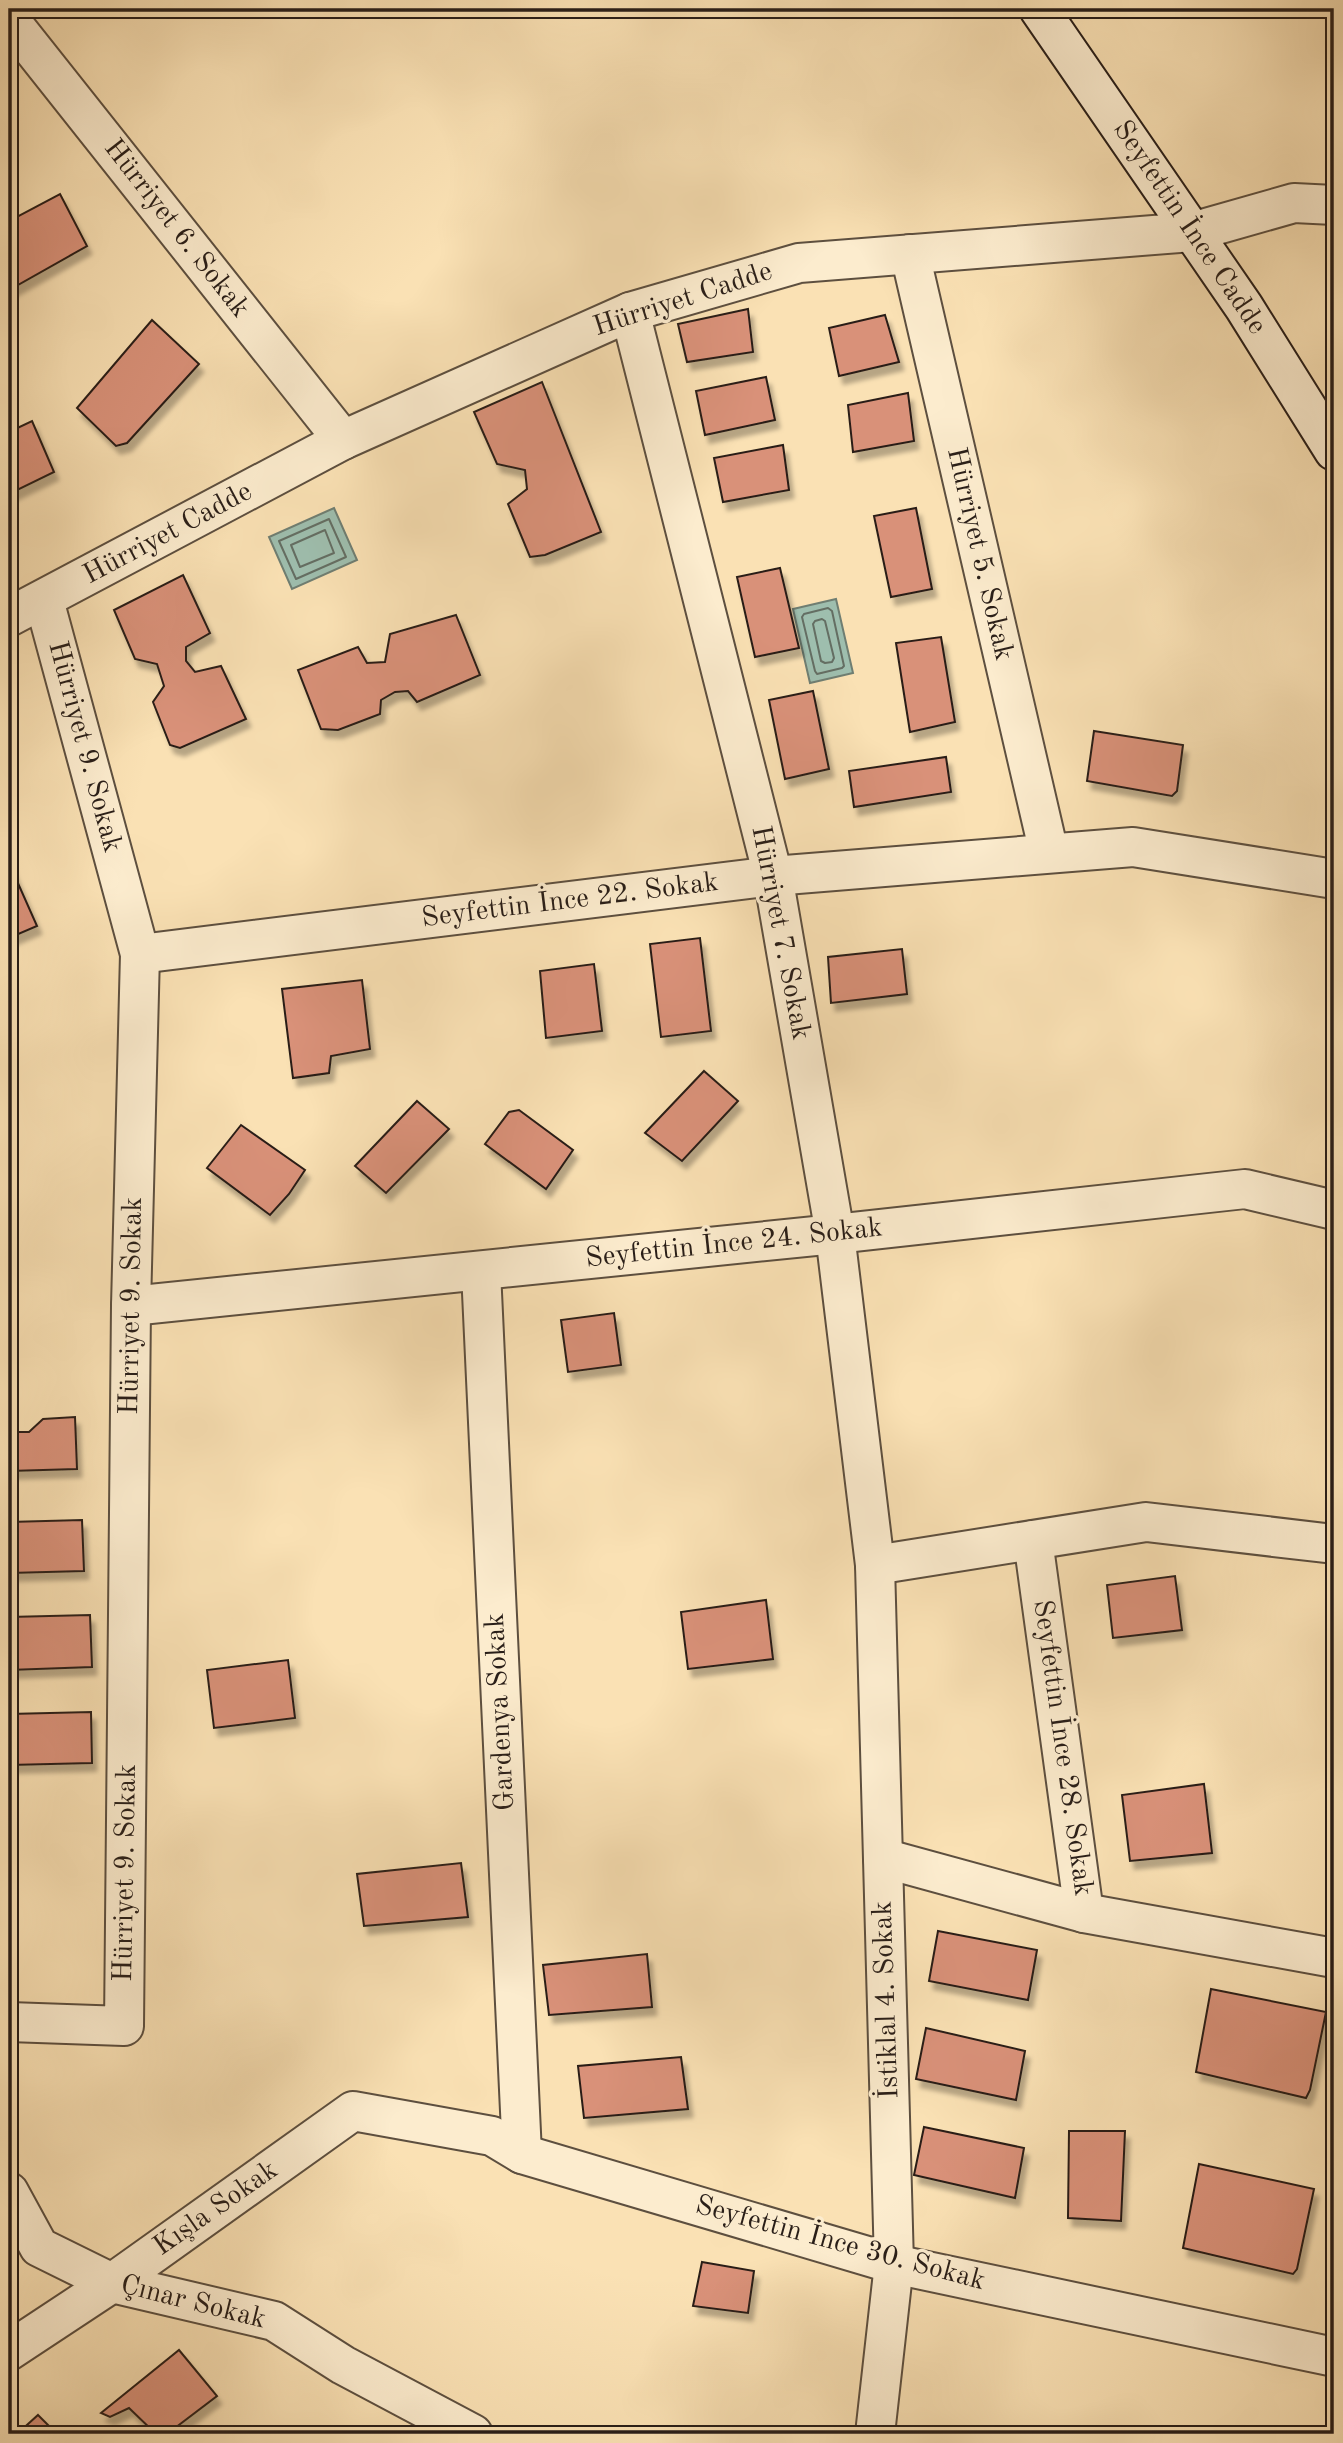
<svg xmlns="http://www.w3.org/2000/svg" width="1343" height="2443" font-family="'Old Standard TT',serif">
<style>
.water{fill:#9ebeae;stroke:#6f7e72;stroke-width:2}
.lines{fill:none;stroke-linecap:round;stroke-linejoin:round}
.shore{stroke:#646e63;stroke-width:2}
.building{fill:#d99179;stroke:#291e18;stroke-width:2;filter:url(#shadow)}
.street-casing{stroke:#5d4f3f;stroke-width:42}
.secondary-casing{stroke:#291e18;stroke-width:42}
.street{stroke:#fcecce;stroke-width:38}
.secondary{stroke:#fcecce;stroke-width:38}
.labels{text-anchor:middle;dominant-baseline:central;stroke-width:7;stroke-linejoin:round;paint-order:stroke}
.street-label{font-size:28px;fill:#291e18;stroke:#fcecce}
</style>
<defs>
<filter id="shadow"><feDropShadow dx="4.5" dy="8" stdDeviation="2" flood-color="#0004"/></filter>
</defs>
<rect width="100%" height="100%" fill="#fae1b4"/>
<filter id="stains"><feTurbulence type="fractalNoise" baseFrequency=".00286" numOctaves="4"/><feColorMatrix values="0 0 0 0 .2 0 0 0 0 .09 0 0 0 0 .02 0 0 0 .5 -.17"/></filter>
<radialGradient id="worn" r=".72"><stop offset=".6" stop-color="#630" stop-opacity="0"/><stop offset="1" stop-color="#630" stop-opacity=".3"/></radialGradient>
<g class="water">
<path d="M334 508 357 560 292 589 269 537Z"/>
<path d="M836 599 853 673 810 683 793 609Z"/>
</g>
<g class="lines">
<g class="shore">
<path d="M329 519 346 557 296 579 279 541Z"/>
<path d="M325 530 334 553 300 567 291 545Z"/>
<path d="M828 608 832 611 844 666 842 668 817 674 815 671 802 617 804 614Z"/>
<path d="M822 619 825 621 834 658 832 662 825 663 821 661 813 624 815 621Z"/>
</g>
</g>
<g class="building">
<path d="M60 194 87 246 9 290V221Z"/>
<path d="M748 309 753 352 687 362 678 324Z"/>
<path d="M885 315 899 362 839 376 829 328Z"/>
<path d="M152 320 199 364 127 443 116 446 77 408Z"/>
<path d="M766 377 775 420 705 435 696 391Z"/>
<path d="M542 382 601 532 545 555 530 557 508 504 527 489 525 470 497 464 474 412Z"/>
<path d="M908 393 914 441 853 452 848 405Z"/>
<path d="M32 421 54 472 9 494V432Z"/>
<path d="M783 445 789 490 723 502 714 458Z"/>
<path d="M916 508 932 589 891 597 874 516Z"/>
<path d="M780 568 799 648 755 657 737 577Z"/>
<path d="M183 575 210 633 186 647V661L195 672 221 666 246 719 180 748 170 745 153 702 164 686 157 664 135 659 114 610Z"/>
<path d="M456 615 480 675 417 702 408 691 395 692 381 700 380 714 338 730 321 729 298 670 358 647 367 663 385 662 390 634Z"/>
<path d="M941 637 955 722 910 732 896 643Z"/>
<path d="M813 691 829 769 785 779 769 700Z"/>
<path d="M1094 731 1183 745 1177 791 1172 796 1087 781Z"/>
<path d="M946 757 951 792 854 807 849 771Z"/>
<path d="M9 863 37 926 9 938Z"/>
<path d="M700 938 711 1031 661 1037 650 944Z"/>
<path d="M902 949 907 994 831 1003 828 957Z"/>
<path d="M594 964 602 1031 546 1038 540 971Z"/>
<path d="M362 980 370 1049 331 1056 329 1073 293 1078 282 989Z"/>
<path d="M704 1071 738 1101 682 1161 645 1133Z"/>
<path d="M417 1101 449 1129 386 1193 355 1166Z"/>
<path d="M519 1110 573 1150 546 1189 485 1144 509 1112Z"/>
<path d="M241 1125 305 1170 289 1194 270 1215 207 1168Z"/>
<path d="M614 1313 621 1365 568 1372 561 1320Z"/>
<path d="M75 1417 77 1469 9 1471V1432H29L43 1419Z"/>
<path d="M82 1520 84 1571 9 1573V1522Z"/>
<path d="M1175 1576 1182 1630 1113 1638 1107 1585Z"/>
<path d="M766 1600 773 1659 688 1669 681 1612Z"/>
<path d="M90 1615 92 1667 9 1670V1617Z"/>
<path d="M288 1660 295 1718 214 1728 207 1670Z"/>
<path d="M91 1712 92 1763 9 1765V1714Z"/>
<path d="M1334 1781V1841L1328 1782Z"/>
<path d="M1204 1784 1212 1853 1130 1861 1122 1795Z"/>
<path d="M461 1863 468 1917 364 1926 357 1874Z"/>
<path d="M938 1931 1037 1950 1028 2000 929 1981Z"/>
<path d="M647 1954 652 2007 549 2015 543 1965Z"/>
<path d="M1211 1989 1326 2012 1310 2090 1306 2098 1196 2072Z"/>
<path d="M926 2028 1025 2051 1016 2100 916 2079Z"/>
<path d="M681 2057 688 2109 584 2118 578 2066Z"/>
<path d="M924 2127 1024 2148 1015 2198 914 2175Z"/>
<path d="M1069 2131H1125L1121 2221 1068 2218Z"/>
<path d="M1199 2164 1314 2189 1297 2269 1293 2274 1183 2248Z"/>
<path d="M702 2262 754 2271 748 2313 693 2306Z"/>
<path d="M179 2350 217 2396 167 2434H156L129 2408 110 2417 101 2413Z"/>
<path d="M38 2415 57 2434H17Z"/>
</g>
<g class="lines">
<defs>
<g id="street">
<path d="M9 19 343 440"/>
<path d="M910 254 1049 853"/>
<path d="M630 312 773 876 835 1234 875 1565 894 2264 875 2434"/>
<path d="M9 617 343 440 630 312 799 263 1192 232 1294 203 1334 205"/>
<path d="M140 954 773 876 1133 847 1334 879"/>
<path d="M481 1271 522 2154"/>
<path d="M131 1306 835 1234 1245 1189 1334 1210"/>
<path d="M1033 1540 1084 1913 1334 1958"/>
<path d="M875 1565 1146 1522 1334 1544"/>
<path d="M883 1858 1084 1913"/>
<path d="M9 2022 124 2026 131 1306 140 954 44 600"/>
<path d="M9 2192 39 2247 112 2283 274 2321 343 2365 473 2434"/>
<path d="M9 2351 112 2283 353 2111 492 2136 522 2154 894 2264 1334 2357"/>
</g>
<path id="secondary" d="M1039 9 1244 307 1334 451"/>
</defs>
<use href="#street" class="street-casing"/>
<use href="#secondary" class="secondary-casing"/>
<use href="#street" class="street"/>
<use href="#secondary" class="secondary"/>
</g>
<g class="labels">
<g class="street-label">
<text transform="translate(1189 228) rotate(56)">Seyfettin İnce Cadde</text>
<text transform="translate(176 229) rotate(52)">Hürriyet 6. Sokak</text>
<text transform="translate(683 300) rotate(-18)">Hürriyet Cadde</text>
<text transform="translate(168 534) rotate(-28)">Hürriyet Cadde</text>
<text transform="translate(979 554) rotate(77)">Hürriyet 5. Sokak</text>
<text transform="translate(84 747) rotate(75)">Hürriyet 9. Sokak</text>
<text transform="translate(570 901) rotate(-7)">Seyfettin İnce 22. Sokak</text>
<text transform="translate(780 933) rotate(79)">Hürriyet 7. Sokak</text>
<text transform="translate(734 1244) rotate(-6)">Seyfettin İnce 24. Sokak</text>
<text transform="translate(132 1306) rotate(-89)">Hürriyet 9. Sokak</text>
<text transform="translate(501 1712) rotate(-93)">Gardenya Sokak</text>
<text transform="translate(1062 1748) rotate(82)">Seyfettin İnce 28. Sokak</text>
<text transform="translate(126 1873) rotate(-89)">Hürriyet 9. Sokak</text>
<text transform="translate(887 2000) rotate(-92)">İstiklal 4. Sokak</text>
<text transform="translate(216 2209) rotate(-35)">Kışla Sokak</text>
<text transform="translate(840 2244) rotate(15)">Seyfettin İnce 30. Sokak</text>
<text transform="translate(193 2303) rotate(14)">Çınar Sokak</text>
</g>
</g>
<rect width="1343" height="2443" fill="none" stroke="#fae1b4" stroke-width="35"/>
<rect x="10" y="10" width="1322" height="2422" fill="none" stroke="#291e18" stroke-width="3.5"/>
<rect x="18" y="18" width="1308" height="2408" fill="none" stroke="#291e18" stroke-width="2"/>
<rect width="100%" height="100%" filter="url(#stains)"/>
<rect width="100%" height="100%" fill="url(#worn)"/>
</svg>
